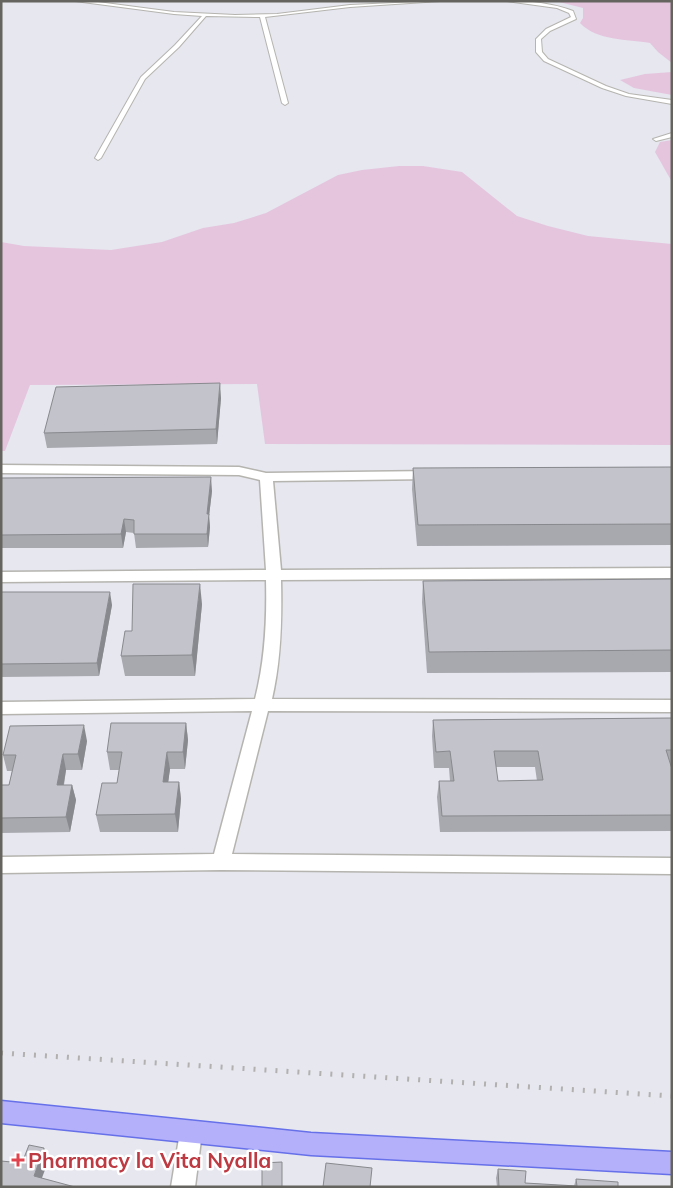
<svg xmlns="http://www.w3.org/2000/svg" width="673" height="1188" font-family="Mulish,sans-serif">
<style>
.green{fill:#e5c5de}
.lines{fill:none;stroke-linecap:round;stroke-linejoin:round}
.service-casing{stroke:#b5b4af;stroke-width:2}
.minor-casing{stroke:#b5b4af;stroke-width:3}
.primary-casing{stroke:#6670e9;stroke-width:3}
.service{fill:#fff;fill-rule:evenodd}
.minor{fill:#fff;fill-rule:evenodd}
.primary{fill:#b4b0fa;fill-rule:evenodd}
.rail{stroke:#b2b1b0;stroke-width:5;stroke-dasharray:2 9;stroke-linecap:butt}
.wall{fill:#a8a9af;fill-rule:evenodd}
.shaded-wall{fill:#88898e}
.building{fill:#c3c4cb;stroke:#88898e;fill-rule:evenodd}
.health-dot{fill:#e0444e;stroke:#fff;stroke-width:2}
.labels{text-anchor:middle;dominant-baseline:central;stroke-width:5;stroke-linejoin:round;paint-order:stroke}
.near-health-label{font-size:21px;font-weight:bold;fill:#be3a42;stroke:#fff;text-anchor:start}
</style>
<rect width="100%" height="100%" fill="#e6e7ef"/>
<g class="green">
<path d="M555 1H672V63L658 52 650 43C627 39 597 41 580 23L583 18V8Z"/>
<path d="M672 72V95L634 88 620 80 645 74Z"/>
<path d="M672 140V182L655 152 660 142Z"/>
<path d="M399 166H423L462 172 517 216 548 226 588 236 672 244V445L265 444 257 384 30 385 5 451H1V242L24 246 111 250 162 242 203 228 234 223 266 213 338 175 362 170Z"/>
</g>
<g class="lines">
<defs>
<g id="service">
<path d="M75 1H90L174 12 235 15 277 14 350 5 440 1 350 7 265 17 288 103 285 105 282 103 260 17 206 16 179 47 145 79 101 158 98 160 95 158 141 77 175 45 202 16 174 14Z"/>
<path d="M507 1C529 1 552 3 573 11L576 19 550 31 541 39 542 52 548 59 606 86 629 94 672 100V104L626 96 602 88 544 61 536 52V39L546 29 571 17 569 13 557 8Z"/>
<path d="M672 133V137L656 141 653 139Z"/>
</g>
<g id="minor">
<path d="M1 465 239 467 266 473 433 471 440 475 433 479 273 481 281 570 672 568V578L281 580C282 621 281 660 272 699L672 700V712L268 711 232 854 672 858V874L221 870 1 873V857L214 854 252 711 1 714V702L255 699C265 660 267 621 266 580L1 582V572L266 570 260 480 239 475 1 473Z"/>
<path d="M191 1121 199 1124 202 1132 195 1187H171L180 1132 183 1124Z"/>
</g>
<path id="primary" d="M1 1101 311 1133 672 1152V1174L311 1155 1 1123Z"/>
</defs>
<use href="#service" class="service-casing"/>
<use href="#minor" class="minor-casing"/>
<use href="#primary" class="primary-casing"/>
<use href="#service" class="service"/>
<use href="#minor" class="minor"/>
<use href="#primary" class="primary"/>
<path class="rail" d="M1 1053 672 1096"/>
</g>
<g class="wall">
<path d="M221 398 217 444 47 448 44 433Z"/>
<path d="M672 467V545L417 546 412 489 413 468Z"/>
<path d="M1 478 212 491 209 516 210 527 208 547 136 548 134 533 126 532 123 548H1Z"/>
<path d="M672 579V672L427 673 422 602 423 581Z"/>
<path d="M1 592 112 605 99 676 1 677Z"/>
<path d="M202 604 195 676H125L121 656 132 631Z"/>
<path d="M672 718V766H671L672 769V831L440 832 437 797 439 781H450L449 768H434L432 736 433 720ZM496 767H535L537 781H498Z"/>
<path d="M186 723 188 740 185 769H170L168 782H179L181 799 178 832H100L96 815 117 783 119 770H110L107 752Z"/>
<path d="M87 741 82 770H66L64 785H72L76 800 70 832 1 833V785H9L12 771H7L3 755Z"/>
<path d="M498 1169 525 1183 574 1186 576 1179 618 1187H497L496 1178Z"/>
</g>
<g class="shaded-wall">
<path d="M220 383 221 398 217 444 216 429Z"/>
<path d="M211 477 212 491 209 516 210 527 208 547 207 534V514Z"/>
<path d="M124 519 126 532 123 548 121 534Z"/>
<path d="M200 584 202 604 195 676 192 655Z"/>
<path d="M110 592 112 605 99 676 97 663Z"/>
<path d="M186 723 188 740 185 769 183 752Z"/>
<path d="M84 725 87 741 82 770 78 754Z"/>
<path d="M167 752 170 769 166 799 163 782Z"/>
<path d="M63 754 66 770 61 800 57 785Z"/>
<path d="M179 782 181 799 178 832 175 814Z"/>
<path d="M72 785 76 800 70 832 66 817Z"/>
<path d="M44 1148 49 1159 39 1186 34 1176Z"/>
</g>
<g class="building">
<path d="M220 383 216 429 44 433 56 387Z"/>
<path d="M672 467V524L418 525 413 468Z"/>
<path d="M211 477 207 514H209L207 534H134V520L124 519 121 534 1 535V478Z"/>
<path d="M672 579V650L429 652 423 581Z"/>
<path d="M133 584H200L192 655 121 656 125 631H132Z"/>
<path d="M1 592H110L97 663 1 664Z"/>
<path d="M672 718V750H666L672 769V815L442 816 439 781H454L450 751 436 752 433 720ZM494 751H538L543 780 498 781Z"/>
<path d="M111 723H186L183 752H167L163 782H179L175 814 96 815 102 783H117L122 752H107Z"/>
<path d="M84 725 78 754H63L57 785H72L66 817 1 818V785H9L16 755H3L10 726Z"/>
<path d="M29 1145 44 1148 34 1176 75 1187H1V1161L22 1163Z"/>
<path d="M282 1162V1187H262V1163Z"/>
<path d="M326 1163 372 1168 370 1187H323Z"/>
<path d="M498 1169 526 1171 525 1183 577 1186 576 1179 618 1182V1187H499Z"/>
</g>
<path class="health-dot" d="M15.5 1152.5h5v5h5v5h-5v5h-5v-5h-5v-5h5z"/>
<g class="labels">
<g class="near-health-label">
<text x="28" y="1160">Pharmacy la Vita Nyalla</text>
</g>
</g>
<rect width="673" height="1188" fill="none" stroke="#66645e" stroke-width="5"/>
</svg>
